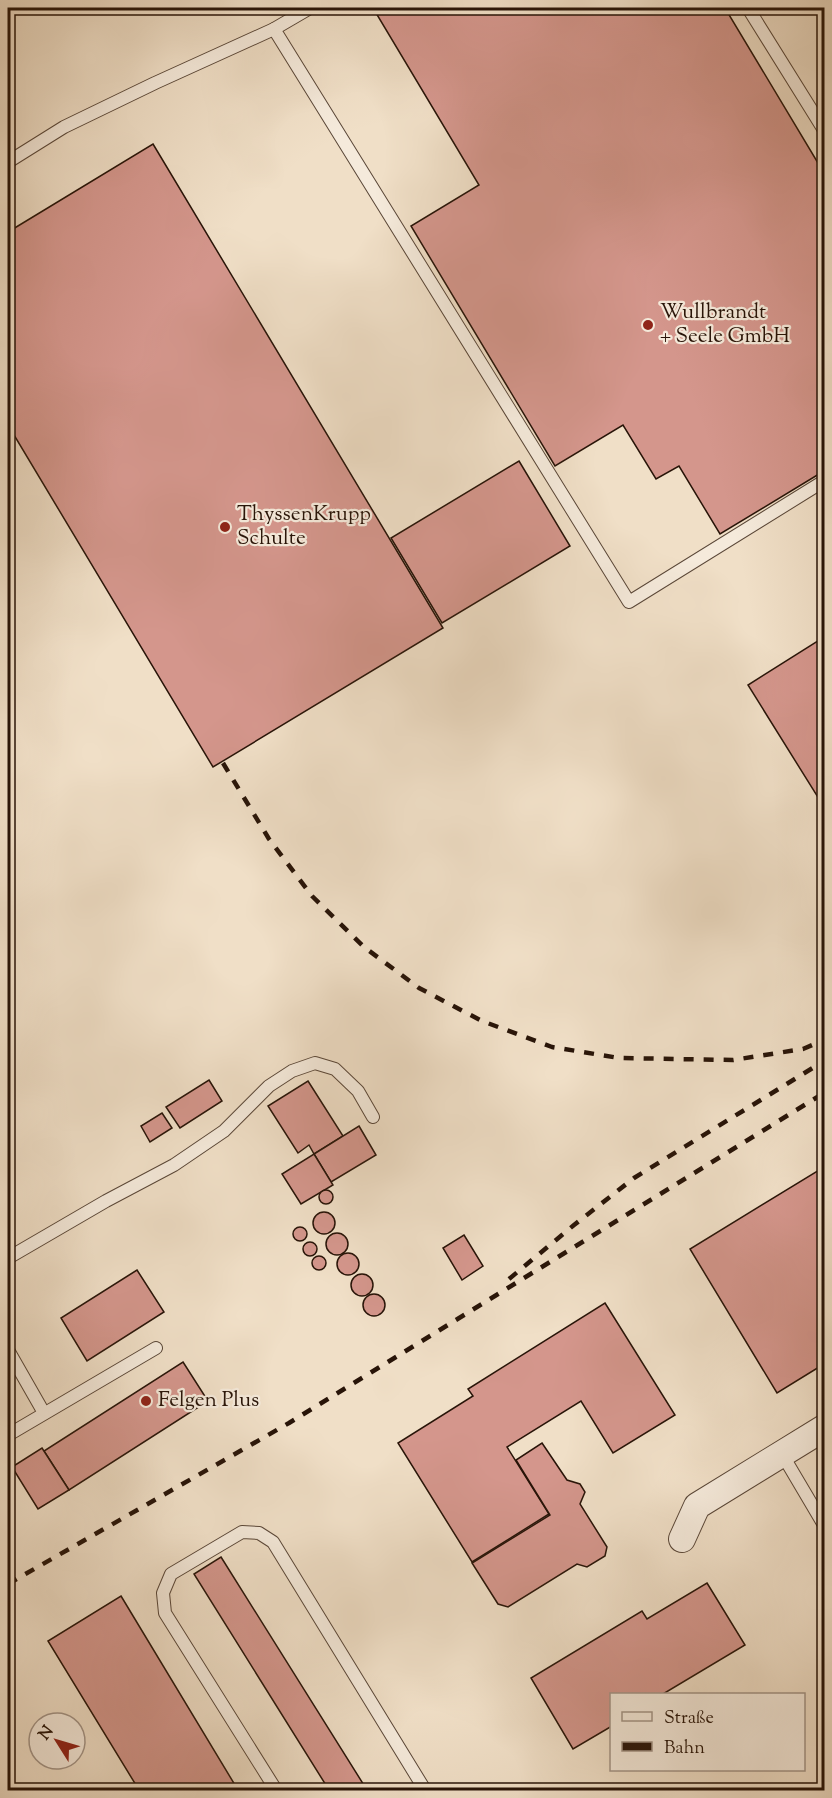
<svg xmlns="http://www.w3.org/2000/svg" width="832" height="1798" font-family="'Sorts Mill Goudy',serif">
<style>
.building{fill:#d4968c;stroke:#281408;stroke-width:1.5}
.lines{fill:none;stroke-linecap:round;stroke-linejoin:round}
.lane-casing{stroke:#5a4738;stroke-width:14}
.street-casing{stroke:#5a4738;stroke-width:28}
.lane{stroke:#f5eadb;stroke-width:12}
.street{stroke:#f5eadb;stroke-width:26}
.rail{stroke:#281408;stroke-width:4.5;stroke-dasharray:10 10;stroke-linecap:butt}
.poi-dot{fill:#8f2418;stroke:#f5eadb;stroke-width:2}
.labels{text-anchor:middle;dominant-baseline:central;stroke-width:4.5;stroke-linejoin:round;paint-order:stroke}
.poi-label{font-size:21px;fill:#281408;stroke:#f5eadb;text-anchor:start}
</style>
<rect width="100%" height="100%" fill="#f0dfc7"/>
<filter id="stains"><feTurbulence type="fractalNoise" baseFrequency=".00333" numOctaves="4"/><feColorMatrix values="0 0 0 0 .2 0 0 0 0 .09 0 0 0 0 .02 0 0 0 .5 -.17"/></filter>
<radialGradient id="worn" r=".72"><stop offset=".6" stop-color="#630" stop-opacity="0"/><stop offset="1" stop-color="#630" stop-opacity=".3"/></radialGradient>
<g class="building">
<path d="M373 8H725L824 173V471L720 534 679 466 656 479 623 425 555 466 411 226 479 185Z"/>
<path d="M153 144 443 628 213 767 8 425V232Z"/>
<path d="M519 461 570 546 442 623 391 538Z"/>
<path d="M824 637V807L748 685Z"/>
<path d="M209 1080 222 1101 180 1128 166 1107Z"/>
<path d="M308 1081 343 1136 314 1154 309 1145 298 1153 268 1106Z"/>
<path d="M162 1113 172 1128 150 1142 141 1126Z"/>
<path d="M359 1126 376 1155 331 1182 314 1154Z"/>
<path d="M314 1154 333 1185 301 1204 282 1174Z"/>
<path d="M824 1167V1364L777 1393 690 1249Z"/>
<circle cx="326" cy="1197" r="7"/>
<circle cx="324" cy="1223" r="11"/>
<circle cx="300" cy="1234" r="7"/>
<circle cx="337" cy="1244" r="11"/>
<path d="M464 1235 483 1266 462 1280 443 1248Z"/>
<circle cx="310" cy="1249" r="7"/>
<circle cx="348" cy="1264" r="11"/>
<circle cx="319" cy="1263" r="7"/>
<path d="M137 1270 164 1312 87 1361 61 1318Z"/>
<circle cx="362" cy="1285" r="11"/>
<circle cx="374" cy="1305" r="11"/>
<path d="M605 1303 675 1415 613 1453 581 1401 507 1447 549 1514 472 1562 398 1443 473 1396 468 1389Z"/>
<path d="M183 1362 208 1401 69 1490 44 1451Z"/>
<path d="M542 1443 567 1480 580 1484 585 1492 580 1504 607 1547 605 1556 587 1567 577 1564 508 1607 498 1604 472 1563 550 1515 516 1460Z"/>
<path d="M42 1448 69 1490 38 1509 12 1467Z"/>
<path d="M221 1557 367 1790H329L194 1574Z"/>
<path d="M707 1583 745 1645 663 1694H612V1726L573 1749 531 1678 642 1611 647 1619Z"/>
<path d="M121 1596 238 1790H139L48 1641Z"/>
</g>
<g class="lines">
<defs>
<g id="lane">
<path d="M310 8 274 29 629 602 824 481"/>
<path d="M748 8 824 130"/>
<path d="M8 162 64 127 155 83 274 29"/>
<path d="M8 1258 106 1201 174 1165 224 1131 269 1086 292 1071 315 1063 335 1069 358 1091 373 1117"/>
<path d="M8 1350 44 1413"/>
<path d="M8 1435 156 1348"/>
<path d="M782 1454 824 1525"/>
<path d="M276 1790 165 1613 163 1593 171 1574 242 1532 259 1533 273 1542 425 1790"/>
</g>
<path id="street" d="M682 1539 697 1506 824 1428"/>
</defs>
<use href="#lane" class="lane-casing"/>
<use href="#street" class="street-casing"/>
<use href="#lane" class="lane"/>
<use href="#street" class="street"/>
<g class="rail">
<path d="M223 763 269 839 312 896 364 947 419 988 482 1021 552 1047 619 1058 733 1060 803 1049 824 1040"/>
<path d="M509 1279 574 1225 634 1178 824 1061"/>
<path d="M8 1584 289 1423 824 1093"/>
</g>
</g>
<g class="poi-dot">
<circle cx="648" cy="325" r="6"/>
<circle cx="225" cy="527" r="6"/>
<circle cx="146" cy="1401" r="6"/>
</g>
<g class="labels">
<g class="poi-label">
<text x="660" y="313">Wullbrandt<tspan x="660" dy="24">+ Seele GmbH</tspan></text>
<text x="237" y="515">ThyssenKrupp<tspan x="237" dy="24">Schulte</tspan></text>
<text x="158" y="1401">Felgen Plus</text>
</g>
</g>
<rect width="832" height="1798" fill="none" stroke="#f0dfc7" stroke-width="30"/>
<rect x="9" y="9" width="814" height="1780" fill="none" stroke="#281408" stroke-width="3"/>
<rect x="15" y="15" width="802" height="1768" fill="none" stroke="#281408" stroke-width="1.5"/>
<rect x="610" y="1693" width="195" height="78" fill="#f5eadb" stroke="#a39487" stroke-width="1.5"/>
<rect x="622" y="1712" width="30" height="9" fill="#f5eadb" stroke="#a39487" stroke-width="1.5"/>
<text x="664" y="1723" font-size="18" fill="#281408">Straße</text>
<rect x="622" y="1742" width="30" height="9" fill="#281408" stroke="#a39487" stroke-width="1.5"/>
<text x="664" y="1753" font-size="18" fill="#281408">Bahn</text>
<g transform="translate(57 1741) rotate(307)"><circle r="28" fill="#f5eadb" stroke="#a39487" stroke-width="1.5"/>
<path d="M0-4.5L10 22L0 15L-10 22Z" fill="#8f2418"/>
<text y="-9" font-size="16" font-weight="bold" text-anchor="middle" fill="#281408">N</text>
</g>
<rect width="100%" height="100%" filter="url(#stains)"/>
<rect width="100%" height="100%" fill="url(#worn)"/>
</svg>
